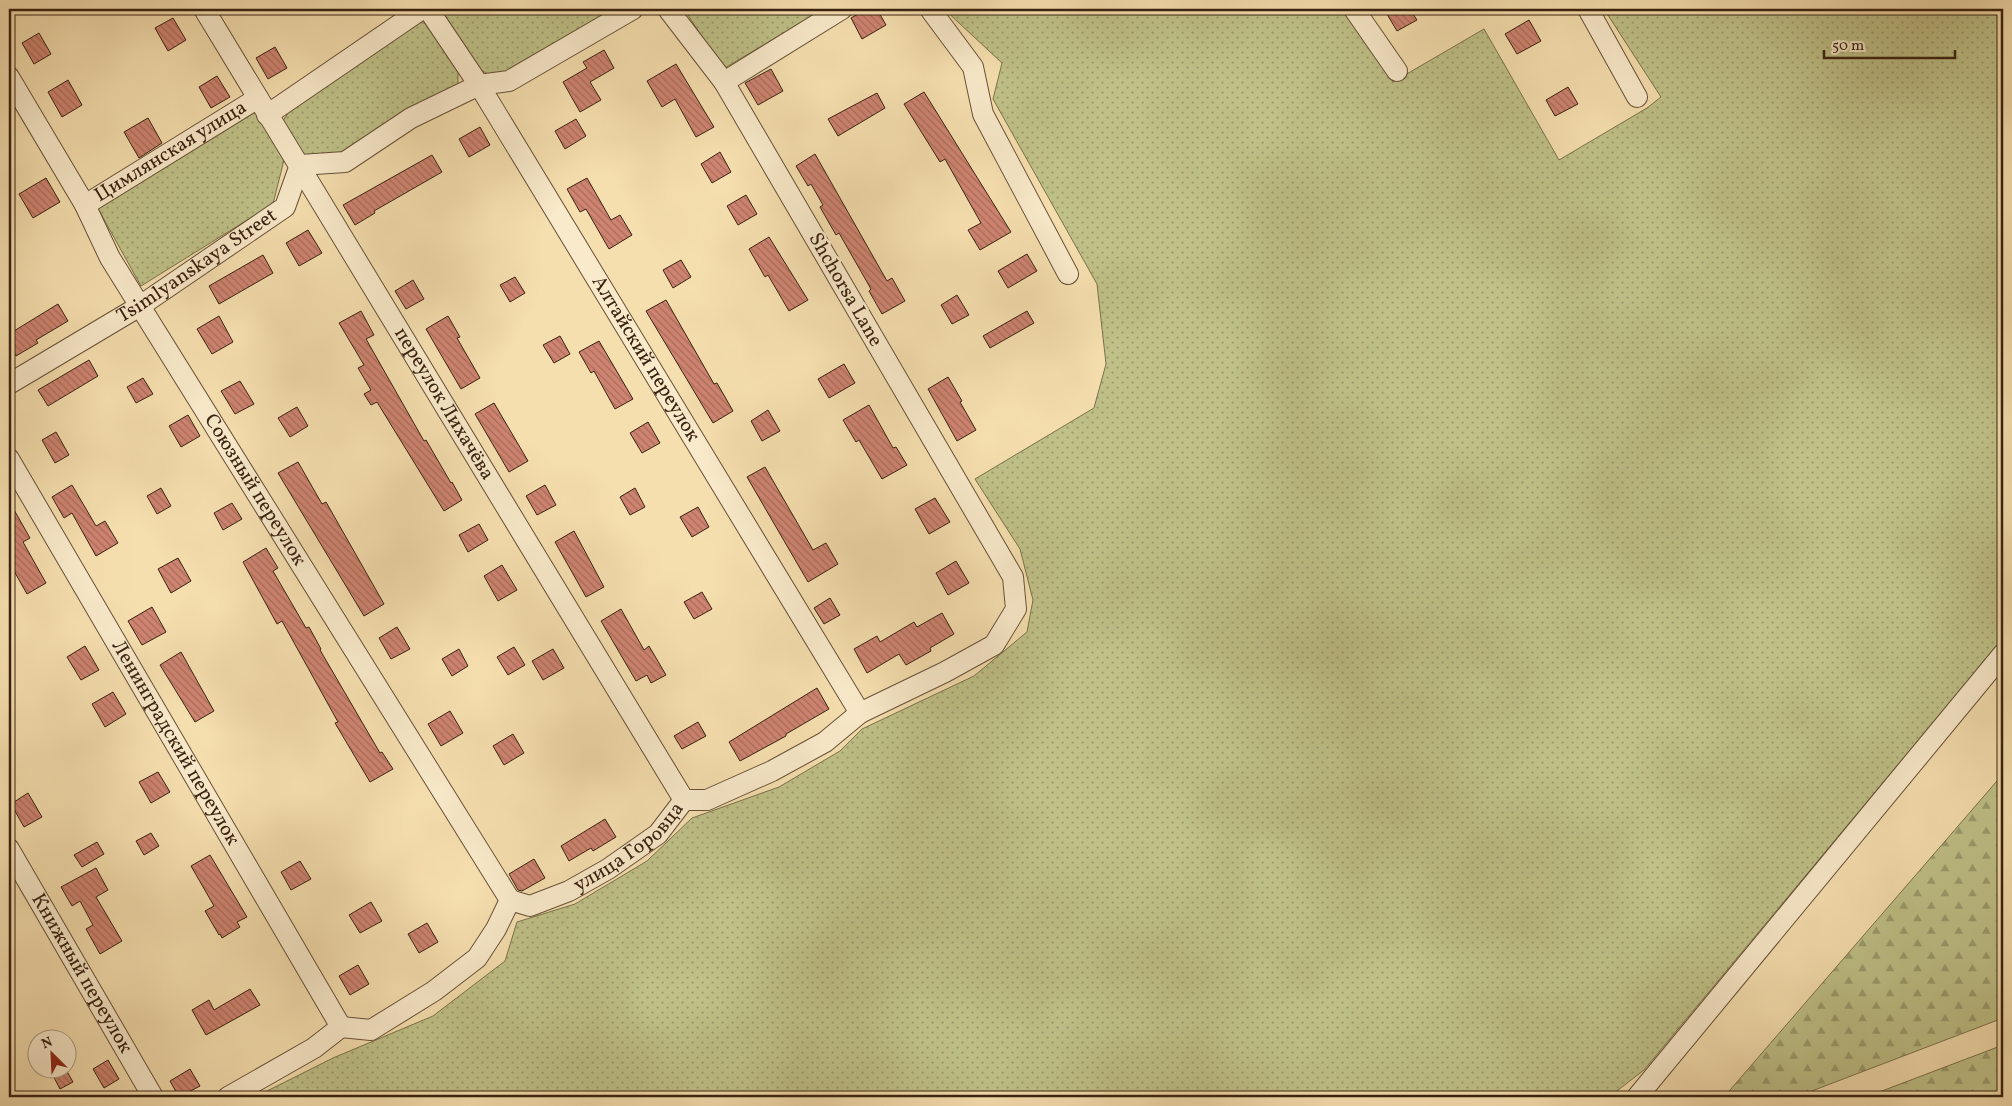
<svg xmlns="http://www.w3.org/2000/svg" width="2012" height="1106" font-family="Vollkorn,serif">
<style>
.grass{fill:url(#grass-dots);stroke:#7c724c}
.forest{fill:url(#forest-firs);stroke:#7c724c}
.building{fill:url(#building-back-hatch);stroke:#382211}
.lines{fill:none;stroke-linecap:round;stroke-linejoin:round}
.minor-casing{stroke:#685138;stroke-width:22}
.minor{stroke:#f9eacb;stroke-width:20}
.labels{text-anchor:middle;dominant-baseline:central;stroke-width:5;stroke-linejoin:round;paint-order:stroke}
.street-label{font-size:20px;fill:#382211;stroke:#f9eacb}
</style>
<defs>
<pattern id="grass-dots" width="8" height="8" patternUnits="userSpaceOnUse" patternTransform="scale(1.25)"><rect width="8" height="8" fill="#bfc188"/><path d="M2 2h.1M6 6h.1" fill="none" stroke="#9c9c6e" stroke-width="1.8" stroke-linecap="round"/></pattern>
<pattern id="forest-firs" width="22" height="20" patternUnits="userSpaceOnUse" patternTransform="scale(1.25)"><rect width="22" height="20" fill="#bfc188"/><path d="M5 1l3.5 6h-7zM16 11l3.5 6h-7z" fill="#9c9c6e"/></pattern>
<pattern id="building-back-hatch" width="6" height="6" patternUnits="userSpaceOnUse" patternTransform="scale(1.25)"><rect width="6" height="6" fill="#cf8471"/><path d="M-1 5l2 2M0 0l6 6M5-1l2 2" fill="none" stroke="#a96c5b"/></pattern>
</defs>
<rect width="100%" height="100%" fill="#f6dfaf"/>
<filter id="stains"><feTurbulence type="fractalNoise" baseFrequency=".004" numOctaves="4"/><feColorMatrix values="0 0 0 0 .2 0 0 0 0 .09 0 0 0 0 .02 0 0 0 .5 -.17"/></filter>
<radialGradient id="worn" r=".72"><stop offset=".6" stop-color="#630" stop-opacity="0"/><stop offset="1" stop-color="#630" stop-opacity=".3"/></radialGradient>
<g class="grass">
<path d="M438 9H615L519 70 491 76 481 70Z"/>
<path d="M684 9H824L723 69Z"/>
<path d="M944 9H1347L1393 82 1484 29 1559 160 1647 108 1661 97 1604 9H2003V638L1644 1070 1609 1097H255L333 1058 433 1016 505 961 517 922 575 904 647 861 692 818 779 787 840 751 862 729 974 676 1027 632 1033 600 1020 549 975 479 1094 408 1106 364 1097 284 993 99 1002 63Z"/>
<path d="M416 21 427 24 458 68V84L346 153 307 156 295 147 281 124 293 105Z"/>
<path d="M253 111 272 133 284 160 273 204 141 286 96 205Z"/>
</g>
<g class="forest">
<path d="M2003 774V1018L1796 1097H1724Z"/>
<path d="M2003 1045V1097H1866Z"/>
</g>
<g class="building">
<path d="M867 9H877L886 25 862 39 851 18Z"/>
<path d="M1384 9H1410L1417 20 1397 31Z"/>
<path d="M173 18 186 40 168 51 155 28Z"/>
<path d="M1529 20 1541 41 1517 54 1505 34Z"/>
<path d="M39 33 51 54 34 64 22 43Z"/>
<path d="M275 47 287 68 268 79 256 58Z"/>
<path d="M604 50 614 68 590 82 601 100 580 112 563 82 587 68 583 62Z"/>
<path d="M676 64 714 127 696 137 675 99 662 107 647 81Z"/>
<path d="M771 69 783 91 758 105 745 83Z"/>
<path d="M217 76 230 97 211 108 199 87Z"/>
<path d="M68 80 82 105 62 117 48 92Z"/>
<path d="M1568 87 1578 104 1555 116 1546 100Z"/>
<path d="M924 92 1011 232 980 250 968 230 981 223 945 159 940 162 904 104Z"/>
<path d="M877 93 885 108 838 136 828 119Z"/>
<path d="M148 118 162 143 139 158 124 132Z"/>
<path d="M576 119 586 136 565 149 555 131Z"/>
<path d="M480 127 490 145 469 157 459 139Z"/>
<path d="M720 152 731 172 712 183 701 164Z"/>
<path d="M815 154 887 281 892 278 905 301 882 314 869 291 871 289 839 233 836 235 820 207 823 205 811 184 808 186 796 166Z"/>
<path d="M432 155 442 172 374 211 375 213 355 225 343 205Z"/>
<path d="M46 178 60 202 33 218 19 194Z"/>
<path d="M587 178 611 220 620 215 632 235 609 249 586 209 580 212 567 189Z"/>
<path d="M746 195 757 214 738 225 727 206Z"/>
<path d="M308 230 322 253 299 266 286 243Z"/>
<path d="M769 237 808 300 789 311 768 275 765 277 749 249Z"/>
<path d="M1027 254 1037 271 1008 288 998 271Z"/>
<path d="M263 255 273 273 219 304 209 286Z"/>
<path d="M681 260 691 277 673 288 663 270Z"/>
<path d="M515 277 525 293 510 302 500 285Z"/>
<path d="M413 280 424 299 406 309 395 291Z"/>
<path d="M957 295 969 315 952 324 941 305Z"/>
<path d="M666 300 714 384 717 383 733 411 713 423 646 311Z"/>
<path d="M58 304 68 321 36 340 38 343 16 356 9 343V334Z"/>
<path d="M361 311 374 335 366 339 424 441 426 440 451 483 452 482 462 500 444 511 377 402 371 405 364 394 371 390 358 368 364 365 339 323Z"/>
<path d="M1027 311 1034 323 990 348 983 336Z"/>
<path d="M219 316 233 342 212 354 197 329Z"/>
<path d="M448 316 460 337 457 338 480 378 461 389 426 329Z"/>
<path d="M560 336 570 354 554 363 543 345Z"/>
<path d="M599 341 633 399 615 409 594 371 591 373 579 352Z"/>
<path d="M89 360 98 376 48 406 38 390Z"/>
<path d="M844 364 855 383 829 398 818 379Z"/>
<path d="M948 377 962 401 960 402 976 430 957 441 928 389Z"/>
<path d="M143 378 153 394 136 403 127 387Z"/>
<path d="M240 381 254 404 235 414 221 391Z"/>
<path d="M494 403 528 461 509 472 475 414Z"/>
<path d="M869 405 893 448 896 447 907 465 882 479 859 440 856 442 843 420Z"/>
<path d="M297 407 308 426 290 437 278 418Z"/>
<path d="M768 410 780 431 762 441 751 421Z"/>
<path d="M188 415 200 436 181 447 169 426Z"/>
<path d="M648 422 660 443 642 453 630 433Z"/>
<path d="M56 432 69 455 55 463 42 440Z"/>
<path d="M298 462 322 504 326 502 384 604 364 616 278 473Z"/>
<path d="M765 467 813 550 826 543 838 564 808 582 747 477Z"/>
<path d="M72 485 96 526 105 521 118 543 96 556 72 513 64 518 52 497Z"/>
<path d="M545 485 556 505 537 515 526 496Z"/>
<path d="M161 488 171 506 157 514 147 496Z"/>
<path d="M635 488 645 507 630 515 620 497Z"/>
<path d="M935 498 950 522 929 534 915 509Z"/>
<path d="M9 501 30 538 23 542 46 583 27 594 9 562Z"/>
<path d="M232 503 242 519 223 530 214 513Z"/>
<path d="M698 507 709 527 692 537 680 517Z"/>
<path d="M479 524 488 540 468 552 459 535Z"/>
<path d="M574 531 604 587 586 597 555 542Z"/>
<path d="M266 548 278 568 273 571 306 628 309 627 321 649 320 650 380 753 382 752 393 769 370 782 335 723 338 722 282 621 277 624 243 562Z"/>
<path d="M178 558 191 581 171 593 158 569Z"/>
<path d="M956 561 969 583 948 595 936 573Z"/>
<path d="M502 565 517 590 498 601 484 576Z"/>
<path d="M702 592 712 609 694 619 684 602Z"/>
<path d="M830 598 840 615 824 624 814 608Z"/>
<path d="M152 607 166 632 142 645 128 621Z"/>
<path d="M621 609 644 650 649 646 666 675 651 683 647 675 636 681 601 621Z"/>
<path d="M942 613 954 634 930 648 931 651 906 665 899 654 867 673 854 649 877 636 880 642 914 622 917 627Z"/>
<path d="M397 627 410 649 391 659 379 638Z"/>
<path d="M85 646 99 670 81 680 67 657Z"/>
<path d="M514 647 525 665 508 675 497 657Z"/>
<path d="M459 649 468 666 452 676 442 659Z"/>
<path d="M553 649 564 668 543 680 532 661Z"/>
<path d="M181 652 214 711 195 722 160 665Z"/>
<path d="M817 688 829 709 786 734V736L740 761 729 742Z"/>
<path d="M113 692 126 714 105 727 92 704Z"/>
<path d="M450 711 463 733 441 746 428 724Z"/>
<path d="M698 722 706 736 682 749 674 736Z"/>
<path d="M513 734 524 753 504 765 493 746Z"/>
<path d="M158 772 170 792 151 803 139 782Z"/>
<path d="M28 793 42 817 24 827 11 804Z"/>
<path d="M605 819 616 837 593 851 591 848 569 861 561 846Z"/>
<path d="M151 833 159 846 144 855 136 841Z"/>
<path d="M97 842 104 854 82 867 74 855Z"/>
<path d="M210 855 247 917 237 922 240 927 222 938 220 934 219 935 205 911 214 906 191 866Z"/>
<path d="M534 859 545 878 522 891 518 890 509 874Z"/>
<path d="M300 861 311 879 291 890 281 872Z"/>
<path d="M96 868 108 890 96 897 122 941 100 954 86 929 93 925 80 901 72 906 61 887Z"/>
<path d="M371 902 382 921 360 933 349 915Z"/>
<path d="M427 923 438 942 419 953 408 934Z"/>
<path d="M358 965 369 984 350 995 339 976Z"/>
<path d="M250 989 260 1005 206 1035 192 1010 209 1000 214 1010Z"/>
<path d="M108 1060 119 1079 104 1088 93 1069Z"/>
<path d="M49 1068H65L73 1082 60 1089Z"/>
<path d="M190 1069 200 1086 179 1097 170 1081Z"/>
</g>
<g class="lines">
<defs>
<g id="minor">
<path id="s1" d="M204 9 684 800"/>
<path id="s2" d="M428 9 479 85 860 713"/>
<path d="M930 9 973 67 983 114 1068 274"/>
<path d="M1354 9 1397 71"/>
<path d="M1588 9 1637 97"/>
<path id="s3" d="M9 77 85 205 110 258 510 900"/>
<path d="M724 82 842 9"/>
<path d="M267 115 422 9"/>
<path id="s4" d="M85 205 258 98"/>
<path id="s5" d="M9 384 140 306 285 207 300 165 345 162 411 118 479 85 509 81 633 9"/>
<path id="s6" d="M9 459 341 1027"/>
<path id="s7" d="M9 849 153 1097"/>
<path id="s8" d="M228 1097 314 1048 341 1027 371 1030 434 991 477 958 496 929 510 900 530 906 569 891 608 869 658 834 684 800H707L772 771 825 742 860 713 945 672 994 645 1016 609 1013 577 724 82 668 9"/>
<path d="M1637 1097 2003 654"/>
</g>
</defs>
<use href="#minor" class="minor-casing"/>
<use href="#minor" class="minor"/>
</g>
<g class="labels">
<g class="street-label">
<text stroke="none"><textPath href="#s4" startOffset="101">Цимлянская улица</textPath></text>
<text stroke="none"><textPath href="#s5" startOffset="222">Tsimlyanskaya Street</textPath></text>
<text transform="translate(845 290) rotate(60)">Shchorsa Lane</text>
<text stroke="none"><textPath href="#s2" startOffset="412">Алтайский переулок</textPath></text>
<text stroke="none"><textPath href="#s1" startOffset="462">переулок Лихачёва</textPath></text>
<text stroke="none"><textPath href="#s3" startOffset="481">Союзный переулок</textPath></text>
<text stroke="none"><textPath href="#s6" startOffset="329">Ленинградский переулок</textPath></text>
<text stroke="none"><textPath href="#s8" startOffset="496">улица Горовца</textPath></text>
<text stroke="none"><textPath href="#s7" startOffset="144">Книжный переулок</textPath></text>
</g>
</g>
<rect width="2012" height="1106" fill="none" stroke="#f6dfaf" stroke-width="30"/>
<rect x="10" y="10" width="1992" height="1086" fill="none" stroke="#382211" stroke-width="2.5"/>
<rect x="15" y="15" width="1982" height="1076" fill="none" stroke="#382211"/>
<g transform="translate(52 1054) rotate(336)"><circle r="24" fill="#f9eacb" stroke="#ac9a81"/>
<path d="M0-4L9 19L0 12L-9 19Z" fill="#8f2418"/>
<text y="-8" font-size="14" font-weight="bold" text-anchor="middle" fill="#382211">N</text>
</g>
<path d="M1824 50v8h131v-8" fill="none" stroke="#382211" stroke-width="2.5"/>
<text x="1832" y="50" font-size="15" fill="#382211" stroke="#f9eacb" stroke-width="4" paint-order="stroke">50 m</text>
<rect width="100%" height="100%" filter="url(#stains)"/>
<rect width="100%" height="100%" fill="url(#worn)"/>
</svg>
